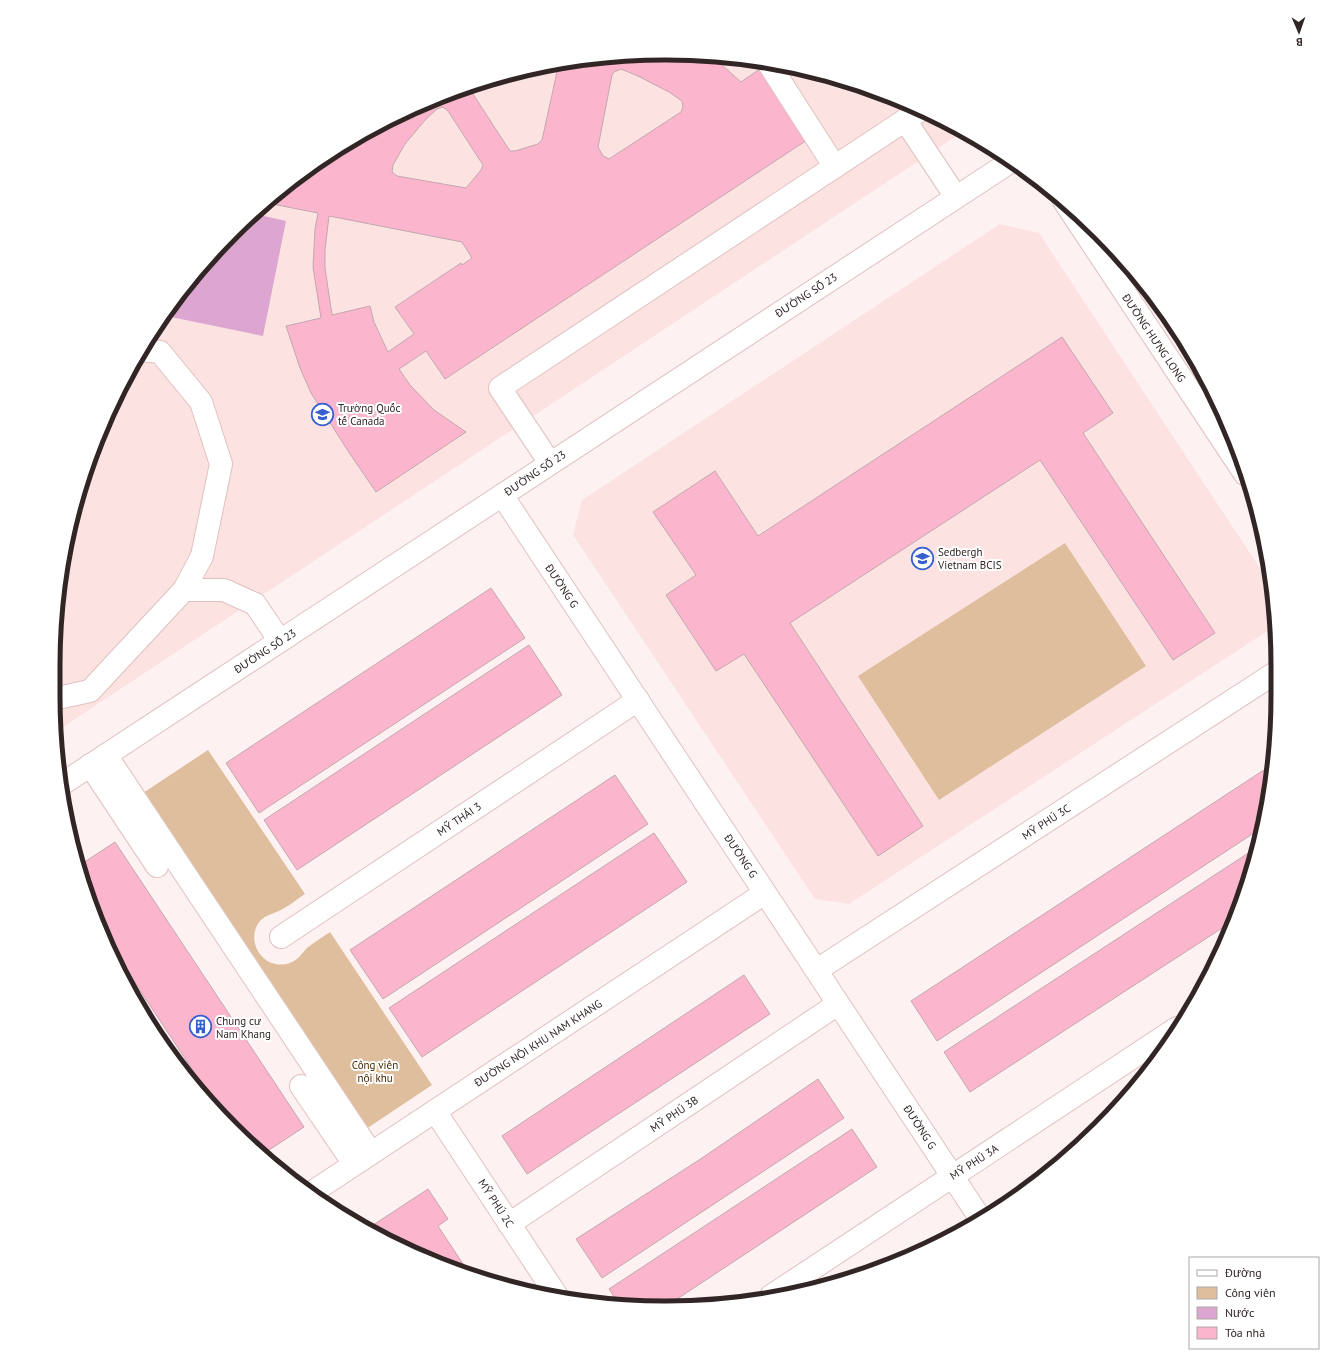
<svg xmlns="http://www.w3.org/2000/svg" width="1331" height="1361" font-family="'PT Sans',sans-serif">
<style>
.built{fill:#fce3e2}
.green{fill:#dfbe9e}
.water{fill:#dda6d0}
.building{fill:#fbb6cd;stroke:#c3a7af;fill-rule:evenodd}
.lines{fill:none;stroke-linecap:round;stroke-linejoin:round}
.minor-casing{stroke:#e0c1c0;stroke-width:24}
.minor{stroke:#fff;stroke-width:22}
.labels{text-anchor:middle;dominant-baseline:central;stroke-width:4;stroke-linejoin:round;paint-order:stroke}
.street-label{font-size:11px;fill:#312625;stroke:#fff}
.poi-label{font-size:11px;fill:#312625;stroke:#fff;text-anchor:start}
.park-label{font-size:11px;fill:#482901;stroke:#fff}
.rim{fill:none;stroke:#312625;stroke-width:5}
</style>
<rect width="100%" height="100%" fill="#fef1f1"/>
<g class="built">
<path d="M626 54 746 58 863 86 964 131 57 731 53 695 58 585 86 468 135 359 205 261 293 179 395 116 507 74Z"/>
<path d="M1000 224 1039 233 1269 582 1275 614 1272 628 849 904 815 899 573 535 582 500Z"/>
</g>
<g class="green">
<path d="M1065 543 1146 666 939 800 858 676Z"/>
<path d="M208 750 305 894C297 899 288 907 279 911 272 914 266 915 260 921 243 942 266 974 292 962 299 959 302 953 307 948 314 942 323 937 330 932L432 1085 366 1129 143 793Z"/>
</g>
<path class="water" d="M255 214 286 221 263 336 166 316 205 261Z"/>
<g class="building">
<path d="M626 54 713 57 741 82 760 69 807 140 445 379 426 351 399 369 410 385 434 410 466 432 376 492 348 451 311 393 300 368 286 326 321 318 313 267 315 229 318 213 267 203 293 179 395 116 469 88 510 151H515L538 144 542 140 557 72 556 66ZM621 69 638 76 669 92 682 101 683 107 681 112 609 159 603 156 598 147 612 75 614 72ZM443 107 448 111 483 165 481 170 466 188 397 176 392 172 393 165 405 144 426 119 437 109ZM329 216 462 242 472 258 462 265 461 263 395 307 414 334 388 352 374 322 370 306 332 315 325 268V250Z"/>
<path d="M1062 337 1113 413 1083 433 1215 633 1173 660 1040 460 790 623 923 826 878 856 744 654 716 671 666 595 696 575 653 512 715 471 758 536Z"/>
<path d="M491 588 525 638 259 813 226 763Z"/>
<path d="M529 645 562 695 297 870 264 820Z"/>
<path d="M1273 764V775L1260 829 937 1041 911 1001Z"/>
<path d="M615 775 648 824 383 999 350 950Z"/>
<path d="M654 833 687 882 422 1057 389 1008Z"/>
<path d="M115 842 304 1127 263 1154 229 1125 100 930 80 865Z"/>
<path d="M1256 848 1246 892 1233 921 970 1092 944 1052Z"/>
<path d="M744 975 770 1014 527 1174 502 1136Z"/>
<path d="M818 1079 844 1118 602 1278 576 1239 699 1160Z"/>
<path d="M852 1129 877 1167 668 1305 619 1304 609 1289Z"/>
<path d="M428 1189 448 1219 438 1226 471 1276 394 1245 367 1229Z"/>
</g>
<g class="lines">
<defs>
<g id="minor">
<path d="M769 64 835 167"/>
<path d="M905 120 956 197"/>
<path d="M1064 201 1245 474"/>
<path d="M550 463 500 388 919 111"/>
<path d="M502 495 980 1218"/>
<path d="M184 590H224L255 604 280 641"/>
<path d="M53 699 90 691 184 590 202 556 221 464 201 402 160 352 142 350"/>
<path d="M106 755 371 1153"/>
<path d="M90 765 157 866"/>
<path d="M62 784 1010 162"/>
<path d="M281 937 638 700"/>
<path d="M817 970 1275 673"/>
<path d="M301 1086 354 1164"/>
<path d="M435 1111 557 1296"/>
<path d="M311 1193 765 893"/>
<path d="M509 1224 838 1004"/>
<path d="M771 1296 1177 1028"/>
</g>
</defs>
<use href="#minor" class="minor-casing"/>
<use href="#minor" class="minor"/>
</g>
<defs>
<symbol id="school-ring" viewBox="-11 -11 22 22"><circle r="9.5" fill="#fff" stroke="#365ece" stroke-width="1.5"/><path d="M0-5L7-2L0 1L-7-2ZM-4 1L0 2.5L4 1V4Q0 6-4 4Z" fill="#365ece"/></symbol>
<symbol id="building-ring" viewBox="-11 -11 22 22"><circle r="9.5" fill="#fff" stroke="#365ece" stroke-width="1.5"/><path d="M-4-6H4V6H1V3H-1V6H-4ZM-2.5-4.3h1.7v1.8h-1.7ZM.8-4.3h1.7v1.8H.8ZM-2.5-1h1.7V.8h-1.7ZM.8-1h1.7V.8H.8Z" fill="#365ece"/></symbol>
</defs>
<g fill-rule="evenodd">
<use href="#school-ring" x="310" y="402" width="25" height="25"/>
<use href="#school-ring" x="910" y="546" width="25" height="25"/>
<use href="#building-ring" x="188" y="1014" width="25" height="25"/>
</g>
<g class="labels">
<g class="street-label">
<text transform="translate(806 295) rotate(-33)">ĐƯỜNG SỐ 23</text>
<text transform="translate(1154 338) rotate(56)">ĐƯỜNG HƯNG LONG</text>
<text transform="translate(535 473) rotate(-34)">ĐƯỜNG SỐ 23</text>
<text transform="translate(562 586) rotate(56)">ĐƯỜNG G</text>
<text transform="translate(265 651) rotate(-33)">ĐƯỜNG SỐ 23</text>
<text transform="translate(459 819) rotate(-34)">MỸ THÁI 3</text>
<text transform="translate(1046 822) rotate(-33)">MỸ PHÚ 3C</text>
<text transform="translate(741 856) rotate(56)">ĐƯỜNG G</text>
<text transform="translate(538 1043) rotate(-33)">ĐƯỜNG NỘI KHU NAM KHANG</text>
<text transform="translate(674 1114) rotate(-34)">MỸ PHÚ 3B</text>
<text transform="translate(920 1127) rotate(57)">ĐƯỜNG G</text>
<text transform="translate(974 1162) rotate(-33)">MỸ PHÚ 3A</text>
<text transform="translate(496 1203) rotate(57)">MỸ PHÚ 2C</text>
</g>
<g class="poi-label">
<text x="338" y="408">Trường Quốc<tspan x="338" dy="13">tế Canada</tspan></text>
<text x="938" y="552">Sedbergh<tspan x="938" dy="13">Vietnam BCIS</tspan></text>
<text x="216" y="1021">Chung cư<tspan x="216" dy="13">Nam Khang</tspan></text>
</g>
<g class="park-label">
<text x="375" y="1065">Công viên<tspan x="375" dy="13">nội khu</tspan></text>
</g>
</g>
<path d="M0 0H1331V1361H0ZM665 60H666A605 605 0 0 1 1271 665V696A605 605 0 0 1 666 1301H665A605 605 0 0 1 60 696V665A605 605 0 0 1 665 60Z" fill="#fff" fill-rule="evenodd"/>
<path class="rim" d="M665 60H666A605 605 0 0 1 1271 665V696A605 605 0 0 1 666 1301H665A605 605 0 0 1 60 696V665A605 605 0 0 1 665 60Z"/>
<rect x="1189" y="1257" width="130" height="92" fill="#ffffff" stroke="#ada8a8"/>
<rect x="1197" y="1270" width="20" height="6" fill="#ffffff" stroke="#ada8a8"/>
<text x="1225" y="1277" font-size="12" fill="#312625">Đường</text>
<rect x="1197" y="1287" width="20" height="12" fill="#dfbe9e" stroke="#ada8a8"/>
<text x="1225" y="1297" font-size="12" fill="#312625">Công viên</text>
<rect x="1197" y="1307" width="20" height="12" fill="#dda6d0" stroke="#ada8a8"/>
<text x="1225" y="1317" font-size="12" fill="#312625">Nước</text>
<rect x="1197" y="1327" width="20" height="12" fill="#fbb6cd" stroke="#ada8a8"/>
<text x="1225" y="1337" font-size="12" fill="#312625">Tòa nhà</text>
<g transform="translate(1299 32) rotate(178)" stroke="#ffffff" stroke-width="3" paint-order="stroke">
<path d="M0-3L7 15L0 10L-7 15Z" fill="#312625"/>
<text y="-6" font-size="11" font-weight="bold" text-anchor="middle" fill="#312625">B</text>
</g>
</svg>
